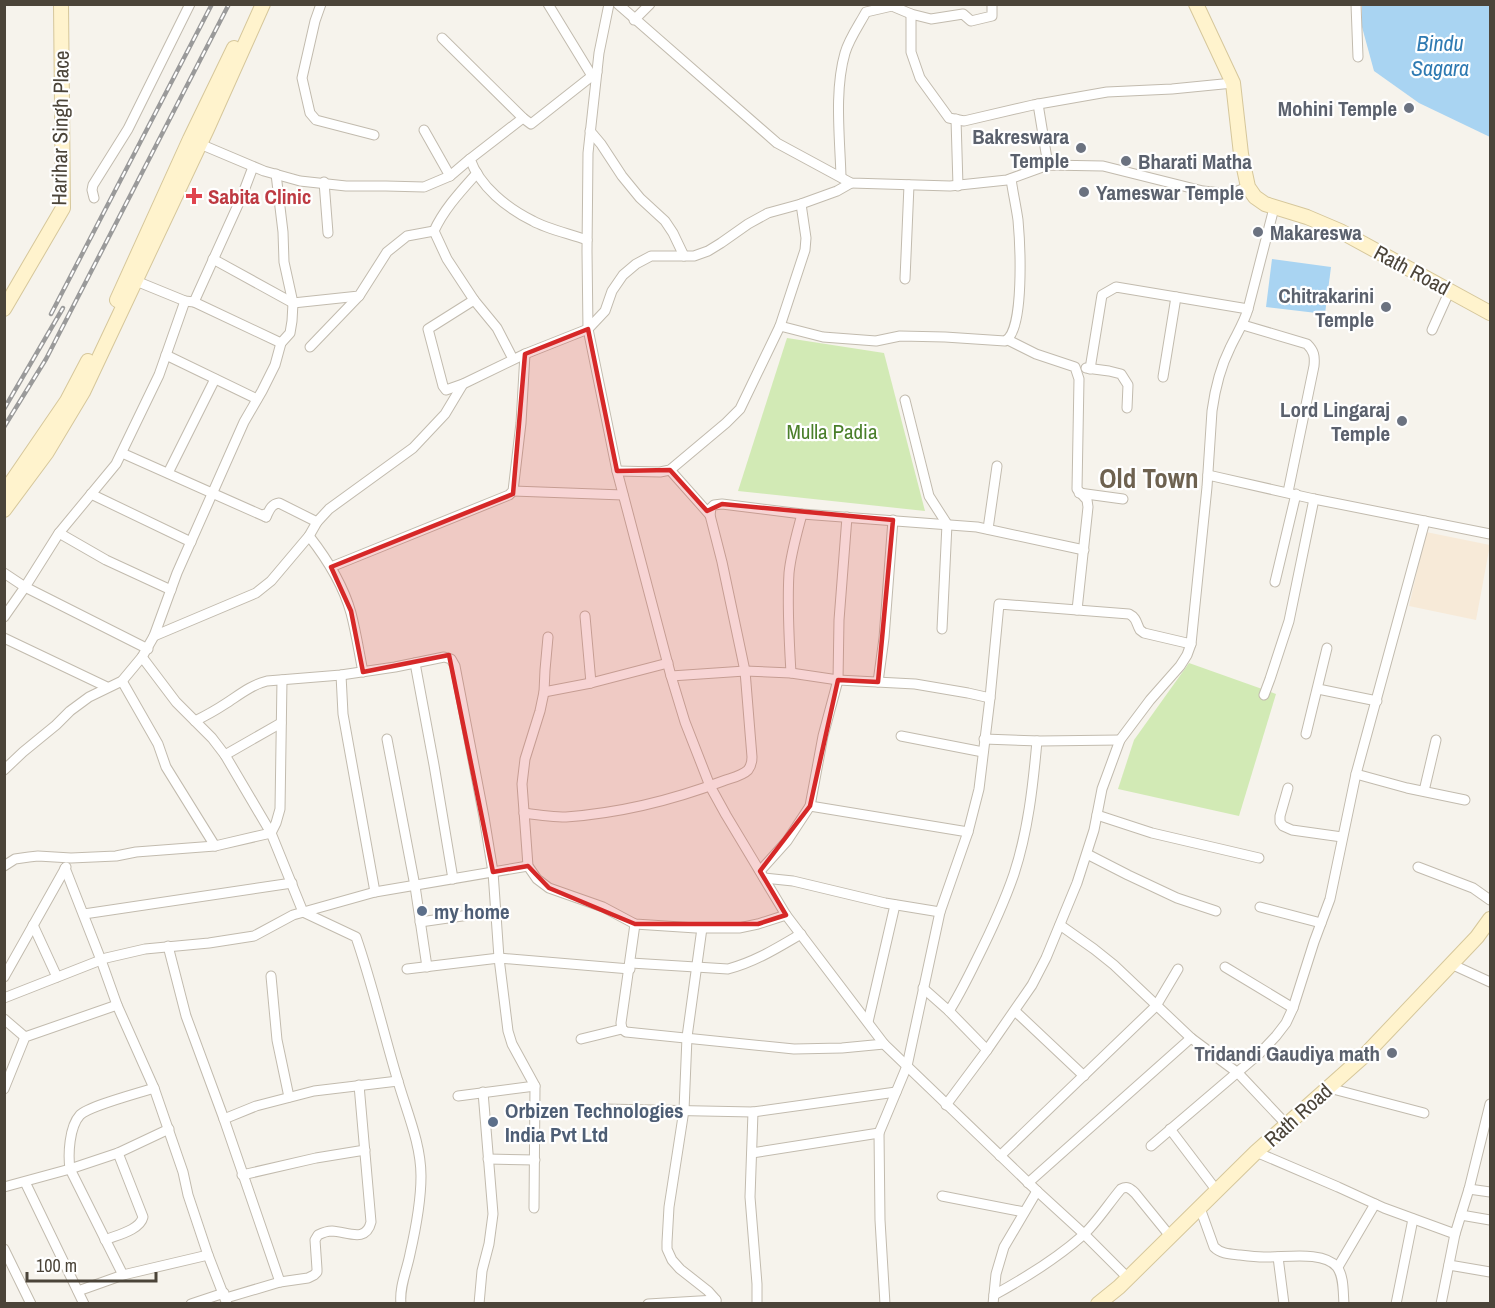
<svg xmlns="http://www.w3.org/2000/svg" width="1495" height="1308" font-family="'Archivo Narrow',sans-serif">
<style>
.commercial{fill:#f7ead8}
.green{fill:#d2eab5}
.water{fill:#a9d4f2}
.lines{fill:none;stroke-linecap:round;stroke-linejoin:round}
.street-casing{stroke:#c2bbae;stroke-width:11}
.secondary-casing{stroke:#d6c79b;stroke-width:16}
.street{stroke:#fff;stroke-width:9}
.secondary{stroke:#fff3cd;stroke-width:14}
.rail-casing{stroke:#9a9a9a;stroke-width:4.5}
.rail{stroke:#fff;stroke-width:2;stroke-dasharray:7;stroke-linecap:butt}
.marked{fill:#d62828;fill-opacity:0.2;stroke:#d62828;stroke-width:4.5;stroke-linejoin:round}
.worship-dot{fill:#6b7280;stroke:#fff;stroke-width:2}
.health-dot{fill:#e0444e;stroke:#fff;stroke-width:2}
.service-dot{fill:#5c6f8a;stroke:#fff;stroke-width:2}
.labels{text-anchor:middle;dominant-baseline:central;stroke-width:4.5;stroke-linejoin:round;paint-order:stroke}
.worship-label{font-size:21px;font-weight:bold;fill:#5b616d;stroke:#fff;text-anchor:end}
.street-label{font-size:21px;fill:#4b4439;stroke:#fff}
.health-label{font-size:21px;font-weight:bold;fill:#be3a42;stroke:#fff;text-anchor:start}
.park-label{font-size:21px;fill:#4a7f2a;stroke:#fff}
.service-label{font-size:21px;font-weight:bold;fill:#4e5e75;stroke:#fff;text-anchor:start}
.water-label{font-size:22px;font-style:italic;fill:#2e7ab2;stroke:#fff}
.district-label{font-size:27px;font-weight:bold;fill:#6e6250;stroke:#fff}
</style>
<rect width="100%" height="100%" fill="#f6f3ec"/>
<path class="commercial" d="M1426 532 1490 545 1476 620 1409 606Z"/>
<g class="green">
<path d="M787 338 884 353 925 511 738 491Z"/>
<path d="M1189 663 1276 694 1239 816 1118 789 1134 740Z"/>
</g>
<g class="water">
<path d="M1362 5H1490V137L1419 103 1374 71 1362 27Z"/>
<path d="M1272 259 1331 267 1325 314 1266 307Z"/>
</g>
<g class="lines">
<defs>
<g id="street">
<path d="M321 4 315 21 302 78 310 113 316 120 374 135"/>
<path d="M548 4 592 76"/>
<path d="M609 4 599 53 588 153 587 251 588 329 617 471 671 676 685 722 710 786 726 815 786 915 884 1044 1037 1191 1084 1234 1128 1278"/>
<path d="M618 4 777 143 851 183 950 186 1007 180 1048 165 1103 166 1203 191 1230 194 1248 187"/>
<path d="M992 4V16L971 21 963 14 931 19 911 14V52L920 78 949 118 964 121 1033 105 1107 92 1172 89 1233 83"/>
<path d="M1356 4 1358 57"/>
<path d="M634 20 650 4"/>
<path d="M442 38 523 118 531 124 597 72"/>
<path d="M1038 104 1048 165"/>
<path d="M523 118 470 159C480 187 507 208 533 221 547 229 571 234 587 240"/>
<path d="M956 119 958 186"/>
<path d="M424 130 450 176 470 159"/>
<path d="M590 131 601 144 622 176 640 198 665 221 673 233 684 256"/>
<path d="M200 144 264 171 300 181 346 186H386L424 187 450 176"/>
<path d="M841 177C840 139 834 91 845 53 849 39 859 25 866 12L892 6 911 14"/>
<path d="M324 182 328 233"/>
<path d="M94 198 92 190 93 185 128 129 190 4"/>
<path d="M434 231 447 259 474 300"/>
<path d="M213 259 293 303 359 296 387 252 407 236 434 231C444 209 461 191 477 173"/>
<path d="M905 279 909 185"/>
<path d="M136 281 185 301 194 302 281 343"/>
<path d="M194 302 242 196 253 167"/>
<path d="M1243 325 1307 344C1314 351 1315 356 1314 366L1288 492"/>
<path d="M780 326 805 250 806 238 801 204"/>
<path d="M1432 330 1450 290"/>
<path d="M1008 340 1036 354 1075 367 1079 379 1077 489 1087 500 1088 507 1077 610"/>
<path d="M310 347 359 296"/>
<path d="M166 355 257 399"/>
<path d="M513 359 497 328 474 300 428 329 443 386 446 390 463 384 525 354 588 329 605 311 612 291 623 275 636 264 651 256H694L708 251 721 243 748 224 768 213 801 204 837 191 851 183"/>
<path d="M1086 368 1109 371 1121 374 1128 385 1127 408"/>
<path d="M1090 369 1102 295 1116 287 1248 309"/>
<path d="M1163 377 1176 297"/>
<path d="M905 400 929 496 947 524 942 629"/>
<path d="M122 453 266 517"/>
<path d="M670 470 710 515"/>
<path d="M617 471 660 472 670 470 726 423 740 409 780 326 823 337 876 341 900 336 945 337 1005 341C1025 331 1020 242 1018 220 1016 206 1013 193 1011 179"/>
<path d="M168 473 215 379"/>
<path d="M1208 475 1314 499 1490 534"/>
<path d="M513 491 623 495"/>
<path d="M1079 493 1123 499"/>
<path d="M91 494 191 542"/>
<path d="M265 514 266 517C269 511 271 504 279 503L317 522"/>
<path d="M988 529 997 466"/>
<path d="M59 533 106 560 171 590"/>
<path d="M309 536C327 559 343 584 351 613 356 632 359 652 363 672"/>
<path d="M331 567 509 495 513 491 521 423 525 354"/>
<path d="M4 573 25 587 59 533 116 464 159 375 185 301"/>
<path d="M1275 582 1296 494"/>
<path d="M585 616 591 683"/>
<path d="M4 617 25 587 148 649"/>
<path d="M154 636 256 593 271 581 309 536 317 522 329 509 413 448 445 414 463 384"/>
<path d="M548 637 545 670 544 692 540 711 525 759 522 784 528 866 537 879 549 888 603 907 635 924 696 928H739L758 924 786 915"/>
<path d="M4 638 107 687"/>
<path d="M142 657 176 702 212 738 225 755 271 833 303 912 356 937C372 983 383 1031 397 1078 406 1110 421 1143 421 1176 421 1198 415 1232 410 1254 407 1270 399 1287 401 1304"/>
<path d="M415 663 434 765 453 879"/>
<path d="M791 673C789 640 787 606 789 573 791 553 797 533 802 514"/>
<path d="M341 675 343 714 375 892"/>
<path d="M671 676 745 671 791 673 838 680 915 684 968 693 990 698"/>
<path d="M122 681 158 744 166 767 215 846"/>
<path d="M878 682 884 638 893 520"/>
<path d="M1318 689 1377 701"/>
<path d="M544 692 591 683 668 663"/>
<path d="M1264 695 1270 679 1289 621 1314 499"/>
<path d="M195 721C205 716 216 710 225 704 239 695 251 685 267 681L341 675 395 667 444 657 451 659 455 666 484 817 493 872 499 958 508 1031 512 1044 535 1086 534 1208"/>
<path d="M1306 734 1327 648"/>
<path d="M901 736 983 752"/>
<path d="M387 739 415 886 427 967"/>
<path d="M984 739 1040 741 1120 740"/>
<path d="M225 755 281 723"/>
<path d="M4 770 23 752 56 725 70 711 89 697 122 681 142 657 154 636 177 573 244 422 262 391 275 365 281 343 290 333 292 321 293 303 284 262 283 232 276 174"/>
<path d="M1356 774 1407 788 1465 800"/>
<path d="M1288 788 1280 816V822L1283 826 1292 830 1342 837"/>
<path d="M1424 791 1436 740"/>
<path d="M810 806 968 832"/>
<path d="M524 813C538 815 552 817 566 817 620 813 673 800 723 781 731 778 742 776 748 770 751 766 752 762 752 757L745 671 722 562 710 515 711 508 714 505 722 504 802 514 977 527 1084 550"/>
<path d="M1097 815 1152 833 1259 858"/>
<path d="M1087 854 1128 875 1177 898 1216 911"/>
<path d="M4 866 15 859 29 857 38 856 71 858 116 856 136 852 215 846 271 833 276 823 280 809 282 680"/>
<path d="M1418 867 1473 888 1490 900"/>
<path d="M65 868 101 960 117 1005 154 1088 183 1172 188 1195 208 1255 227 1304"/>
<path d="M760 871 787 841 810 806 823 736 838 680 839 620 847 517"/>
<path d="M764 878 793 881 885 903 940 912"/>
<path d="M1260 907 1321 923"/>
<path d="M84 914 292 883"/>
<path d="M420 922 497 911"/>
<path d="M635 924 621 1023 622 1029 626 1032 794 1049 842 1048 884 1044"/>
<path d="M33 925 57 977"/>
<path d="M1060 925 1094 949 1114 965 1191 1038 1238 1073 1287 1125"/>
<path d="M702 928 687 1037 684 1110 669 1207 667 1242V1249L672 1260 680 1269 708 1291 716 1300V1304"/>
<path d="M168 946 186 1016 224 1119 280 1282"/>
<path d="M631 963 728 969C755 962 777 948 801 934"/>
<path d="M1451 964 1490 982"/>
<path d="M1225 967 1293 1008"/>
<path d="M407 969 499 958 630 969"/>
<path d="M271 976 277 1040 289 1097"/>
<path d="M4 977 66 867"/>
<path d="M923 988 949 1011C960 994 968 977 977 959 991 931 1004 903 1014 874 1028 831 1033 786 1037 741"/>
<path d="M4 998 106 958 145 949 209 943 254 936 293 915 375 892 528 866"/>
<path d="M949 1011 987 1050"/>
<path d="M1015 1011 1084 1076"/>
<path d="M4 1019 25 1037"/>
<path d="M868 1022 895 905"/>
<path d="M581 1039 622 1029"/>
<path d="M1329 1088 1424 1113"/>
<path d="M4 1089 25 1037 117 1005"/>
<path d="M458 1096 535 1086"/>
<path d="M946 1105 987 1050 1032 985 1046 958 1077 883 1094 830 1102 789 1120 740 1150 700 1180 666 1187 655 1191 644 1207 487 1212 411C1215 389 1220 368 1230 348 1236 335 1244 323 1248 309L1274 208"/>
<path d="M604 1109 753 1112 896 1092"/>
<path d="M753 1112 750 1197 757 1284V1304"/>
<path d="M224 1119 256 1106 314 1091 398 1081"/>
<path d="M1170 1129 1217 1191"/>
<path d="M1151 1146 1260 1053 1276 1036 1286 1023 1293 1008 1314 942 1330 899 1356 774 1425 521"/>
<path d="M1256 1152 1338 1187 1384 1208 1455 1234"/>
<path d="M752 1153 879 1133"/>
<path d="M1000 1156 1156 1006 1178 969"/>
<path d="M488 1159 535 1160"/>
<path d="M242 1175 316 1158 365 1150"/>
<path d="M25 1182 84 1304"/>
<path d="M1028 1183 1191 1038"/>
<path d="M4 1187 70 1169 118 1153 169 1129"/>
<path d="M1469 1189 1490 1192"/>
<path d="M942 1196 1024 1212"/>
<path d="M1200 1208 1214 1247C1221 1254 1230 1254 1240 1255 1248 1256 1256 1257 1264 1257 1283 1258 1323 1250 1337 1267 1344 1276 1343 1292 1344 1304"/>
<path d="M1461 1215 1490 1220"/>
<path d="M105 1240C117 1235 140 1230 143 1217L118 1153"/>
<path d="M4 1249 31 1304"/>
<path d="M1278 1257 1284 1304"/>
<path d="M1449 1265 1490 1272"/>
<path d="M1338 1267 1375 1204"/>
<path d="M123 1275 70 1169C68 1155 69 1127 80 1115 89 1106 139 1093 154 1088"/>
<path d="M78 1291 123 1275 208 1255"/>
<path d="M994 1295C1025 1278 1056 1259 1082 1236 1095 1225 1109 1203 1121 1189 1127 1186 1130 1188 1135 1193L1170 1236"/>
<path d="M226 1298 280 1282 308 1278 314 1275 317 1272V1269L315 1240 318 1235C322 1233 327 1231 332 1231 348 1232 366 1243 371 1222L359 1085"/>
<path d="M191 1304 224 1293"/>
<path d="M479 1304 482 1271 489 1244 493 1214 483 1092"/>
<path d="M648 1304 716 1300"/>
<path d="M885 1304 880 1220 879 1133 907 1066 940 912 968 832 979 789 990 698 999 604 1129 614C1137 618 1136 623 1140 630L1144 633 1191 644"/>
<path d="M993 1304 996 1274 1004 1247 1037 1191"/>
<path d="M1396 1304 1413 1219"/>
<path d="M1441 1304 1455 1234 1469 1189 1490 1104"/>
</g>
<g id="secondary">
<path d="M1196 4 1233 83 1241 154 1248 187 1255 197 1265 204 1307 217 1340 231 1490 313"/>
<path d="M117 300 190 139 234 48"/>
<path d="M4 309 63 208 61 4"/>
<path d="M4 493 67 401 88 361"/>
<path d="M4 510 47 452 83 392 207 129 263 4"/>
<path d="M1098 1304 1119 1287 1256 1152 1365 1055 1477 937 1490 919"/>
</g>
</defs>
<use href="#street" class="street-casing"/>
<use href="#secondary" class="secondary-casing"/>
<use href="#street" class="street"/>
<use href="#secondary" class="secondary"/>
<defs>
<g id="rail">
<path d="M51 314 212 4"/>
<path d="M4 409 63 308"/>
<path d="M4 427 46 359 229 4"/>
</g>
</defs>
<use href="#rail" class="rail-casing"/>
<use href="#rail" class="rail"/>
</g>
<path class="marked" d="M588 329 617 471 670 470 707 511 722 504 893 520 878 682 838 680 810 806 760 871 786 915 758 924H635L549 888 528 866 493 872 449 655 363 672 351 611 331 567 513 494 525 354Z"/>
<g class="worship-dot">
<circle cx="1409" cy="108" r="6"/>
<circle cx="1081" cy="148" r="6"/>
<circle cx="1126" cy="161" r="6"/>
<circle cx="1084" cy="192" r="6"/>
<circle cx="1258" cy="232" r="6"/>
<circle cx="1386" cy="307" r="6"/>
<circle cx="1402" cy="421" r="6"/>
<circle cx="1392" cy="1053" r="6"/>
</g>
<path class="health-dot" d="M191 187h6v6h6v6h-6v6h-6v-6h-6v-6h6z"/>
<g class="service-dot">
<circle cx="422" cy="911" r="6"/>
<circle cx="493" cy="1122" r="6"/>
</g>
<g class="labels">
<g class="worship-label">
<text x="1397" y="108">Mohini Temple</text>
<text x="1069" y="136">Bakreswara<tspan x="1069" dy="24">Temple</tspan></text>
<text x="1138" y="161" text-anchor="start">Bharati Matha</text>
<text x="1096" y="192" text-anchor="start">Yameswar Temple</text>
<text x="1270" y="232" text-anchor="start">Makareswa</text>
<text x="1374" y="295">Chitrakarini<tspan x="1374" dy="24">Temple</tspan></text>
<text x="1390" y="409">Lord Lingaraj<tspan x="1390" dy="24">Temple</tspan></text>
<text x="1380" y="1053">Tridandi Gaudiya math</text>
</g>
<g class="street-label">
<text transform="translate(60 128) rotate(-89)">Harihar Singh Place</text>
<text transform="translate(1412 270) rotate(28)">Rath Road</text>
<text transform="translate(1298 1115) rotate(-42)">Rath Road</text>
</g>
<g class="health-label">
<text x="208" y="196">Sabita Clinic</text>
</g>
<g class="park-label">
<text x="832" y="431">Mulla Padia</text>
</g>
<g class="service-label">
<text x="434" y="911">my home</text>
<text x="505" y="1110">Orbizen Technologies<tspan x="505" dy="24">India Pvt Ltd</tspan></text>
</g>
<g class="water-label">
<text x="1440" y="43">Bindu<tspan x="1440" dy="25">Sagara</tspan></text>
</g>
<g class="district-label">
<text x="1149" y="478">Old Town</text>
</g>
</g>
<rect width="1495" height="1308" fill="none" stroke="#4b4439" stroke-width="12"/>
<path d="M27 1272v9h129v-9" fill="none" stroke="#4b4439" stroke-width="3"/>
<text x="36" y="1272" font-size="18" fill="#4b4439" stroke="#ffffff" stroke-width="4.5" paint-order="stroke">100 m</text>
</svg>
